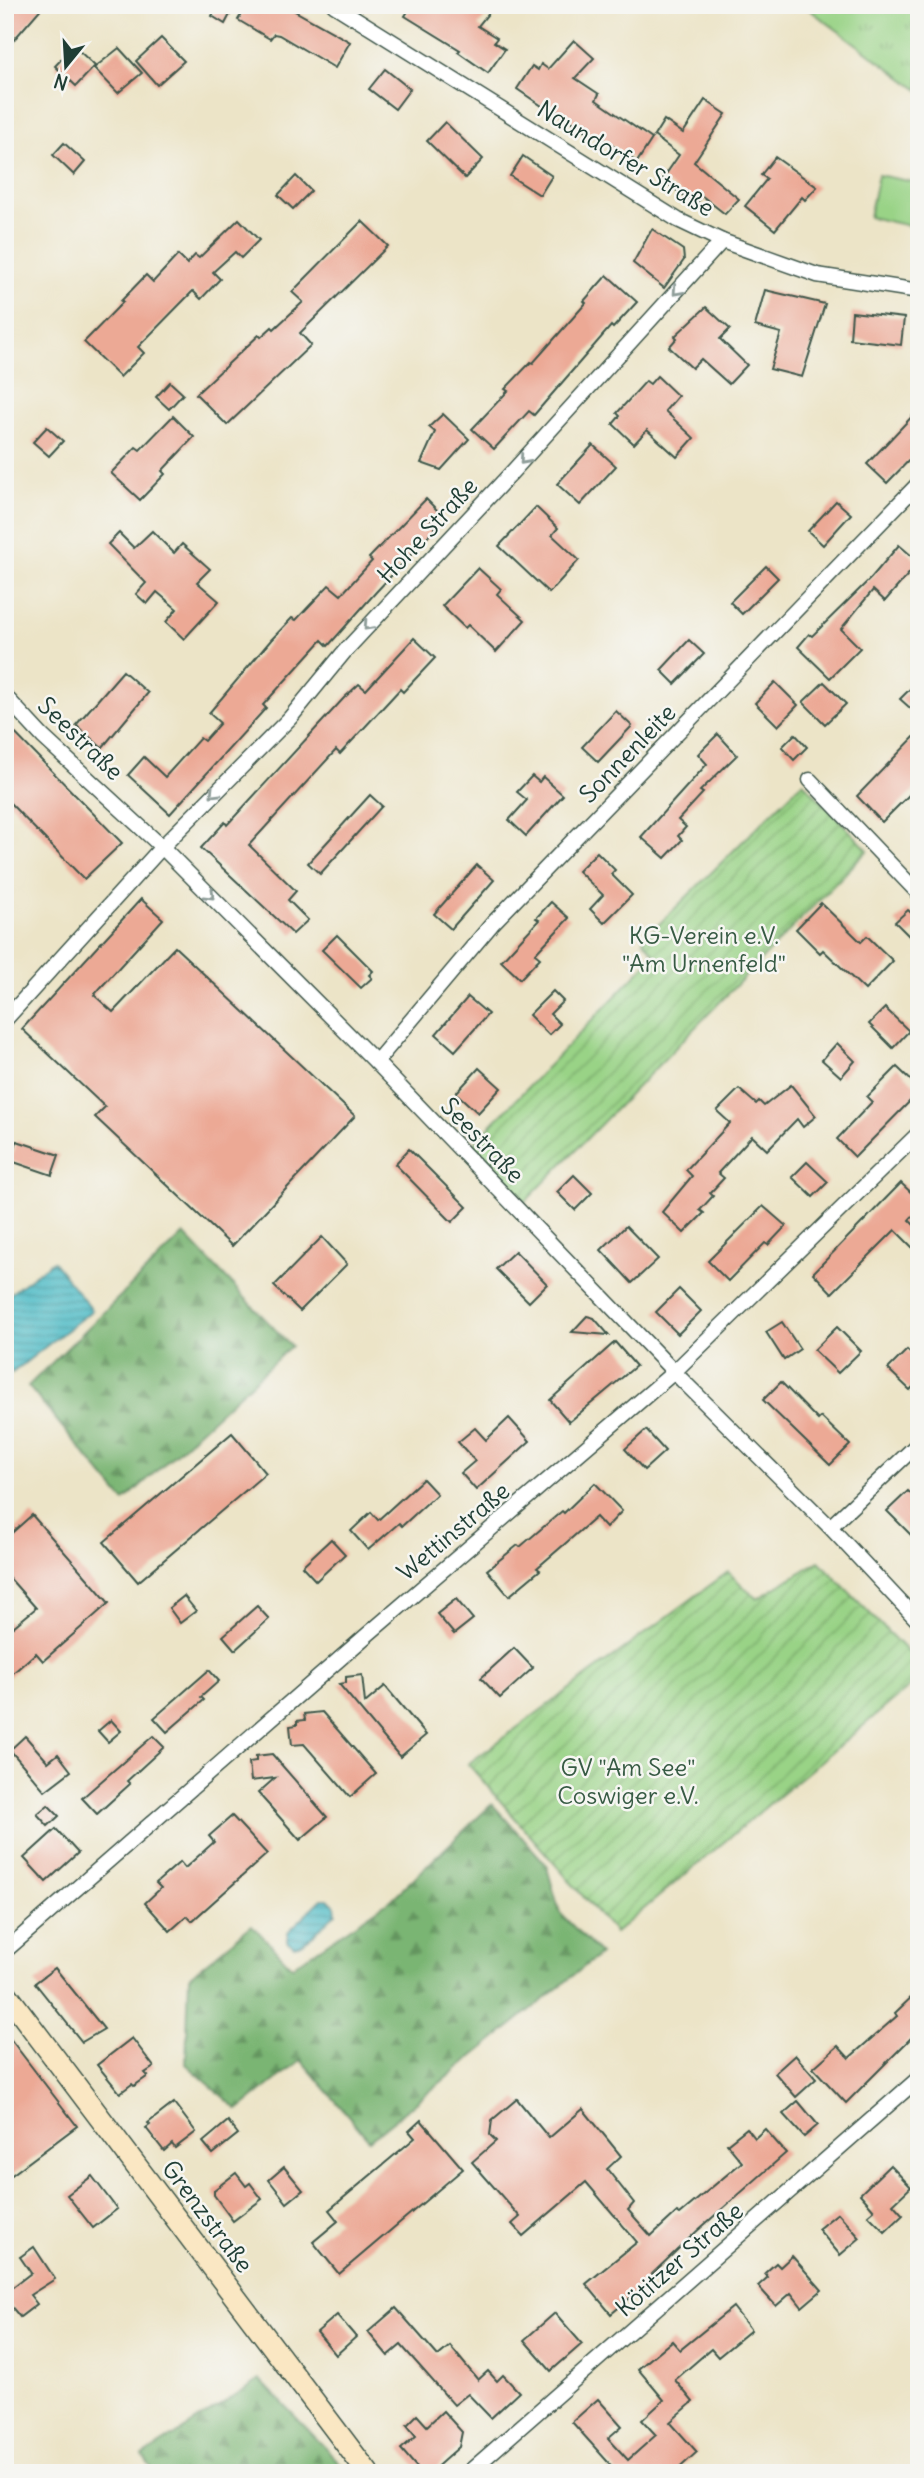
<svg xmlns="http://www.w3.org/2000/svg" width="924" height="2478" font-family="Delius,sans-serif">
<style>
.grass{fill:url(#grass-tufts);stroke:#5c885d;stroke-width:2}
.forest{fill:url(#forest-firs);stroke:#4c7954;stroke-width:2}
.park{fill:#99d386;stroke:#5c885d;stroke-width:2}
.garden{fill:url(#garden-furrows);stroke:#5c885d;stroke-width:2}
.water{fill:url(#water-rules);stroke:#367c7d;stroke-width:2}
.building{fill:#eca995}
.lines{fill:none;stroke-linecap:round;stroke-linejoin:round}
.street-casing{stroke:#3e564a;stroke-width:17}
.secondary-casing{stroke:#3e564a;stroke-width:24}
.street{stroke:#fff;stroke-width:14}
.secondary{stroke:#fae7c3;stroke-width:21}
.oneway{stroke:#8f9e9a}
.labels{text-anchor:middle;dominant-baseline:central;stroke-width:5;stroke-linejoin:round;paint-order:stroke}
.street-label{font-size:24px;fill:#1f3d34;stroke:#f6f6f2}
.park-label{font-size:24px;fill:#375b44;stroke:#f6f6f2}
</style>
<defs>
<pattern id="grass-tufts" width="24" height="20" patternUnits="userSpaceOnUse" patternTransform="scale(1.75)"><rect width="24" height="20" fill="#99d386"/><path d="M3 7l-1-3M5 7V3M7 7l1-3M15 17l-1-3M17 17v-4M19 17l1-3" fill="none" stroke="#7cac6e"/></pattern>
<pattern id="forest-firs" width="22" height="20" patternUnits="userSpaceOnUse" patternTransform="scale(1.75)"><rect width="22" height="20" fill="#7ab573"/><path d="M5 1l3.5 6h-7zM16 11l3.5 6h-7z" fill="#63945f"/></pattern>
<pattern id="garden-furrows" width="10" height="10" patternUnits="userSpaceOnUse" patternTransform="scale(1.75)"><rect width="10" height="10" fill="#99d386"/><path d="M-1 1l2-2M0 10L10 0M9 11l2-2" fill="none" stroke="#7cac6e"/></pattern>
<pattern id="water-rules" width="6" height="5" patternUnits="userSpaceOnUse" patternTransform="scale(1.75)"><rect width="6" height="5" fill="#4dbbc6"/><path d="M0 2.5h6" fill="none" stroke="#3f99a2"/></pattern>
</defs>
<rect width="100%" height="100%" fill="#f6f6f2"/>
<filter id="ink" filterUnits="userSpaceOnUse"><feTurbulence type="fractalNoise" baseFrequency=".0143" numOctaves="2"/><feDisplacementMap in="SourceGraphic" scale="14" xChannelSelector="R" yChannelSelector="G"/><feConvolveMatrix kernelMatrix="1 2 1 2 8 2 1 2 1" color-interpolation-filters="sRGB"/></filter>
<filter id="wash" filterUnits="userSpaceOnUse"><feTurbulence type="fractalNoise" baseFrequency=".00686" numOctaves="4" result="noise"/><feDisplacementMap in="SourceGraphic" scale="28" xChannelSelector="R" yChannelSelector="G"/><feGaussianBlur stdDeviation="1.57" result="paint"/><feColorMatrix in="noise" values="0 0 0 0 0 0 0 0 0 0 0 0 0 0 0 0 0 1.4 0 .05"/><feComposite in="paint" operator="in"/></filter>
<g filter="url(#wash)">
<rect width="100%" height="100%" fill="#ece4c7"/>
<path class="grass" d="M803 5H919V90Z"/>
<g class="forest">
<path d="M184 1234 291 1346 124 1501 28 1386Z"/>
<path d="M492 1804 546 1864 560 1913 600 1954 369 2140 301 2060 238 2110 186 2064 189 1977 252 1925 292 1967 392 1899Z"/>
<path d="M260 2380 344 2467 346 2473H155L143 2456Z"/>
</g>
<path class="park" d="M878 175 919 183V228L869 217Z"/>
<g class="garden">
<path d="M803 782 868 850 525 1202 472 1145 655 955 643 940Z"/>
<path d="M819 1561 919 1664V1679L615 1933 468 1764 728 1572 757 1599Z"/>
</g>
<g class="water">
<path d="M53 1261 92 1310 12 1373 5 1364V1298Z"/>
<path d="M322 1899H328L335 1906 336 1913C324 1923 309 1944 294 1946L288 1941V1932Z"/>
</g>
<g id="blocks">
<g class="building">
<path d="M5 5H44L5 50Z"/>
<path d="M218 5H235L225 24 212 16Z"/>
<path d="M247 5H284L350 42 335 68 279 35 274 34 270 39 238 20Z"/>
<path d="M412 5H495L478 26 497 38 494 42 505 49 488 73 458 52 460 50 405 16Z"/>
<path d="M161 38 184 61 157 85 136 61Z"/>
<path d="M574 40 594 58 575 78 599 94 596 100 652 139 637 162 595 134 594 136 550 107 548 110 517 89 532 66 538 70 541 64 548 69Z"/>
<path d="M74 46 95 66 76 86 55 66Z"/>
<path d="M119 48 142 73 118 93 94 68Z"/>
<path d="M385 69 410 89 395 109 369 89Z"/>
<path d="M705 100 726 114 694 162 739 199 725 214 702 196 696 204 662 180 679 155 654 136 664 120 683 133Z"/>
<path d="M445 122 483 159 465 178 427 141Z"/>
<path d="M64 143 85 162 74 175 53 155Z"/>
<path d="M523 156 552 176 540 195 510 176Z"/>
<path d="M775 157 817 187 805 200 802 197 775 230 745 206 767 179 761 175Z"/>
<path d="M296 176 311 191 293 209 278 195Z"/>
<path d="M239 219 259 240 241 258 235 252 213 272 220 279 201 299 193 291 138 347 144 353 120 377 84 342 123 302 121 301 146 275 153 282 178 255 187 264 195 255 199 258Z"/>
<path d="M362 221 388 246 300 333 311 345 227 425 196 394 259 335 261 337 272 327 274 329 303 302 292 292Z"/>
<path d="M652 229 683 250 684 260 664 288 633 263Z"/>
<path d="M607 275 637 302 613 328 611 326 534 415 529 411 494 449 472 429 508 391 505 389 531 362 533 363 586 303 584 301Z"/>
<path d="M765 290 825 304 802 377 770 369 781 333 755 326Z"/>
<path d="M706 307 730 329 720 339 747 365 729 384 701 359 692 368 669 347 677 338 675 336Z"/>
<path d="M852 312 904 318 901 345 850 339Z"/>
<path d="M657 376 678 396 665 411 694 438 677 457 647 430 634 444 613 424 620 416 617 413 646 381 650 384Z"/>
<path d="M170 382 183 394 169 409 156 397Z"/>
<path d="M919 409V450L887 483 867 464Z"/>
<path d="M443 414 469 439 441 470 421 463 435 432 429 427Z"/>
<path d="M173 416 194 437 162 471 165 474 140 500 111 473 136 447 140 450Z"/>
<path d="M47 427 63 441 49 456 33 442Z"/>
<path d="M593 445 616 466 580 505 557 484Z"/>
<path d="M426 499 439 512 430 522 436 528 376 592 328 646 322 640 263 705 266 708 170 814 128 775 144 757 165 777 200 738 204 741 220 723 209 713 271 640 292 618 296 620 329 585 341 595 372 561 369 558Z"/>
<path d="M836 501 851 514 823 545 808 531Z"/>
<path d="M536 507 558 528 552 535 579 560 549 593 499 546Z"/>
<path d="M152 531 174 553 182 544 210 569 197 582 219 601 184 639 166 622 177 609 157 592 147 604 136 594 146 583 108 544 119 533 134 548Z"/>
<path d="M899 545 919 562 885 601 873 590 841 629 860 648 830 678 798 647 809 634 812 636 871 578Z"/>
<path d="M766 566 778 578 742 614 730 602Z"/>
<path d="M478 568 501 589 497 594 525 620 496 652 468 625 465 628 442 606Z"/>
<path d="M414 638 435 658 403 692 400 689 340 754 336 750 249 845 296 891 288 900 308 920 293 934 201 848 225 822 227 825 344 698 359 684 366 690Z"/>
<path d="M689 640 704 654 675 684 661 670Z"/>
<path d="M123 671 148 693 102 748 76 725Z"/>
<path d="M919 680V716L900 699Z"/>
<path d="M775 682 798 705 778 726 755 703Z"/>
<path d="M824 682 846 704 825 724 803 702Z"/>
<path d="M616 711 632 726 598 762 582 747Z"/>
<path d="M5 723 122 843 84 879 5 798Z"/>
<path d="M919 732V785L882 822 857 796Z"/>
<path d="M718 734 737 755 700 791 703 793 678 820 686 827 678 836 682 840 665 858 641 837 707 764 698 754Z"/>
<path d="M795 734 807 747 794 760 782 747Z"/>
<path d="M532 776 539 782 543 777 563 795 526 836 509 820 527 800 517 792Z"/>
<path d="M370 795 382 806 320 874 308 863Z"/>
<path d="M597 852 615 870 611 874 632 895 604 923 590 909 603 895 578 871Z"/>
<path d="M477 865 494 880 451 929 434 914Z"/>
<path d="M141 899 163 919 94 995 113 1012 175 947 355 1116 232 1246 95 1117 105 1107 22 1029Z"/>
<path d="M551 902 569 918 535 954 540 958 520 979 501 961 539 920 536 918Z"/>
<path d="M821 903 861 942 867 936 893 961 865 990 823 950 820 953 796 929Z"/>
<path d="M908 910 919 920V926L909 936 895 922Z"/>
<path d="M337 935 373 971 369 975 372 978 361 988 322 950Z"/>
<path d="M553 991 563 1001 550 1014 560 1024 549 1035 529 1015Z"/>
<path d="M468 997 488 1014 455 1051 436 1034Z"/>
<path d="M885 1008 909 1031 893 1048 869 1024Z"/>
<path d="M837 1043 855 1061 841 1077 822 1060Z"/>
<path d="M897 1067 919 1088V1092L855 1157 837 1139 872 1102 867 1097Z"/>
<path d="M479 1068 501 1088 478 1113 456 1093Z"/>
<path d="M791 1085 816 1116 803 1127 797 1119 767 1150 752 1136 718 1173 724 1178 710 1193 713 1196 700 1210 704 1213 684 1233 662 1212 692 1176 686 1170 730 1123 717 1111 739 1089 756 1104 759 1101 764 1106Z"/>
<path d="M17 1141 59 1155 52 1175 11 1161Z"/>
<path d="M409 1149 467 1207 452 1222 395 1164Z"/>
<path d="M807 1162 828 1182 813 1197 792 1177Z"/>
<path d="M574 1175 592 1193 575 1210 557 1192Z"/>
<path d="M901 1183 919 1200V1209L909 1220 919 1230V1254L895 1230 832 1293 813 1273Z"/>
<path d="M763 1206 786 1226 768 1245 765 1243 728 1281 708 1261Z"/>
<path d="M626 1226 658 1259 632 1283 601 1250Z"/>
<path d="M322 1237 347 1264 300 1311 274 1286Z"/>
<path d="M515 1251 547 1284 529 1302 496 1269Z"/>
<path d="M679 1289 701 1311 678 1334 656 1312Z"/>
<path d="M587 1316 594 1318 609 1335 572 1332Z"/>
<path d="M782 1322 800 1349 784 1360 766 1332Z"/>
<path d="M837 1327 861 1351 838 1373 814 1350Z"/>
<path d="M615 1342 636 1366 569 1422 550 1400Z"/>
<path d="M907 1350 919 1362V1381L910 1390 888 1369Z"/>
<path d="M781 1382 818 1420 821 1417 850 1445 830 1465 763 1400Z"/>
<path d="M509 1418 530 1441 476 1490 461 1473 475 1461 458 1442 475 1428 486 1440Z"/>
<path d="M646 1430 665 1451 644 1470 625 1449Z"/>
<path d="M232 1433 266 1473 138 1582 104 1542Z"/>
<path d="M423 1479 437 1494 402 1526 399 1523 368 1550 351 1531 371 1512 378 1520Z"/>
<path d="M595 1483 622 1511 606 1528 596 1517 537 1568 540 1570 509 1596 487 1570 518 1545 520 1547 562 1511 564 1513Z"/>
<path d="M908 1491 919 1502V1543L887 1511Z"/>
<path d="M32 1515 109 1603 43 1661 36 1653 5 1680V1618L13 1627 36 1608 5 1573V1539Z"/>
<path d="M331 1539 345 1554 316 1581 302 1566Z"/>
<path d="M184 1596 196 1611 180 1623 169 1608Z"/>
<path d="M456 1599 473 1619 454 1634 437 1614Z"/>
<path d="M257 1606 269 1619 235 1650 223 1636Z"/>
<path d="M514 1648 533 1668 500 1698 481 1678Z"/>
<path d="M209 1670 219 1681 201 1697 204 1700 167 1732 154 1718Z"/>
<path d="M362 1675 365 1703 385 1686 426 1735 400 1757 339 1684 346 1683V1677Z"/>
<path d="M322 1712 376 1774 350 1797 304 1744 292 1745 290 1726 297 1725V1721L305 1720 304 1714Z"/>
<path d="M111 1720 121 1731 108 1742 98 1731Z"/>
<path d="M25 1736 48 1762 58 1754 71 1771 45 1791 10 1750Z"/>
<path d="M153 1736 164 1747 127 1781 130 1784 97 1814 82 1798Z"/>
<path d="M272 1754 327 1817 300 1840 258 1793 275 1778 251 1781 249 1762 256 1761V1756Z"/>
<path d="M48 1805 59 1816 48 1826 37 1814Z"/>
<path d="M232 1816 267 1854 192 1921 187 1916 170 1931 145 1903 161 1888 156 1883 180 1862 185 1868 214 1842 209 1836Z"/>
<path d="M56 1829 78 1853 46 1882 24 1858Z"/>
<path d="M55 1968 104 2029 82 2042 35 1983Z"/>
<path d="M919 1990V2030L846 2103 813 2068 838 2046 849 2058 897 2016 895 2013Z"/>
<path d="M5 2032 77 2126 5 2180Z"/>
<path d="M132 2038 154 2067 145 2073 148 2076 134 2086 132 2084 120 2093 97 2065Z"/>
<path d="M795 2055 816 2079 796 2097 775 2073Z"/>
<path d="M517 2099 549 2138 583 2109 621 2156 607 2169 634 2203 628 2210 651 2236 677 2212 680 2214 742 2162 727 2144 747 2128 755 2138 765 2129 786 2153 696 2232 652 2274 655 2277 611 2314 586 2284 637 2242 586 2182 523 2236 512 2224 520 2217 472 2162 496 2141 490 2135 492 2120Z"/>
<path d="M798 2101 818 2125 804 2137 783 2114Z"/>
<path d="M174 2103 196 2132 175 2148 172 2144 164 2151 146 2128 150 2125 148 2123Z"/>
<path d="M421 2120 463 2169 339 2274 313 2242 338 2221 329 2210 415 2138 409 2131Z"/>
<path d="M228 2121 238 2134 213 2154 203 2142Z"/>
<path d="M890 2165 911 2187 893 2204 903 2215 885 2232 868 2215 874 2210 860 2194Z"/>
<path d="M284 2167 303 2190 287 2203 269 2180Z"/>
<path d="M236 2173 246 2186 250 2183 262 2199 233 2221 214 2195V2190Z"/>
<path d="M92 2176 117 2209 93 2228 67 2195Z"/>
<path d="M838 2213 860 2238 840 2255 818 2229Z"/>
<path d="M34 2247 55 2279 30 2295 37 2304 20 2317 5 2299V2293L31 2273 20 2257Z"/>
<path d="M792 2256 822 2290 802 2307 791 2293 776 2306 758 2286 768 2277 765 2273 776 2263 780 2267Z"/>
<path d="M733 2307 751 2330 718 2357 711 2349 675 2380 693 2402 670 2422 697 2452 674 2473H614L616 2471 572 2422 598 2399 622 2426 608 2438 628 2460 656 2435 642 2420 664 2400 638 2369 672 2341 680 2350Z"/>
<path d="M396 2308 438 2356 450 2346 478 2380 488 2371 497 2381 503 2375 519 2392 491 2418 468 2394 454 2405 401 2345 388 2356 368 2332Z"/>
<path d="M555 2313 582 2344 551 2371 524 2340Z"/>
<path d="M337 2315 356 2337 336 2355 317 2332Z"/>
<path d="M443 2411 462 2432 459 2447 432 2471 419 2470 401 2449 416 2436 407 2425 417 2415 427 2426Z"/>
</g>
</g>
</g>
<g filter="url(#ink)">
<use href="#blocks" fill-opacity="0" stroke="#3e564a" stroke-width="2"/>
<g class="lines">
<defs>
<g id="street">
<path d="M334 5 678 220 722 241 817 275 919 291"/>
<path d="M5 696 43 737 162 847 376 1062 682 1380 830 1527 919 1622"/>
<path d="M810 780 919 894"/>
<path d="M5 1020 162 847 290 718 345 651 514 470 722 241"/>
<path d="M376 1062 492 924 919 483"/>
<path d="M830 1527 919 1443"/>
<path d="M5 1951 367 1635 674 1372 919 1133"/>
<path d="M468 2473 919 2078"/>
</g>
<path id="secondary" d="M5 1992 368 2473"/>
</defs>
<use href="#street" class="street-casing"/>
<use href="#secondary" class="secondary-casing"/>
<use href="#street" class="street"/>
<use href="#secondary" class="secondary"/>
</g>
<defs><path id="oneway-chevron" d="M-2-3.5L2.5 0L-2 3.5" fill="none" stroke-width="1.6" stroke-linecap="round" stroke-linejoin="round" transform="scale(1.75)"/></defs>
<g class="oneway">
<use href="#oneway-chevron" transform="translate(677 291) rotate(132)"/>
<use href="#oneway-chevron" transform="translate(524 460) rotate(132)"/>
<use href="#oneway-chevron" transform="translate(368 626) rotate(133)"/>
<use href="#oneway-chevron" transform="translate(214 793) rotate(135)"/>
<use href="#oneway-chevron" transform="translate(210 895) rotate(45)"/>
</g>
</g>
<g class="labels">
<g class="street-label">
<text transform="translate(626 158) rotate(31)">Naundorfer Straße</text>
<text transform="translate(427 530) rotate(-47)">Hohe Straße</text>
<text transform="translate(81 738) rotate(44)">Seestraße</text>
<text transform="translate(627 753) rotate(-46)">Sonnenleite</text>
<text transform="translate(483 1140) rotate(46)">Seestraße</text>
<text transform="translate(453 1531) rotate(-40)">Wettinstraße</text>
<text transform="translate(208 2216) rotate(53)">Grenzstraße</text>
<text transform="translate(679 2259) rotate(-41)">Kötitzer Straße</text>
</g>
<g class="park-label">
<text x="704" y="935">KG-Verein e.V.<tspan x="704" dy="28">"Am Urnenfeld"</tspan></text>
<text x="628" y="1767">GV "Am See"<tspan x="628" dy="28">Coswiger e.V.</tspan></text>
</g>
</g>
<rect width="924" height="2478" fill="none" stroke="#f6f6f2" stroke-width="28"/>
<g transform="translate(66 66) rotate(198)" stroke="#f6f6f2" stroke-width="5" paint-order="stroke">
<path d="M0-5L12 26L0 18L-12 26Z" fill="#1f3d34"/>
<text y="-10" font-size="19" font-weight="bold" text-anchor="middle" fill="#1f3d34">N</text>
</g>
</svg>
